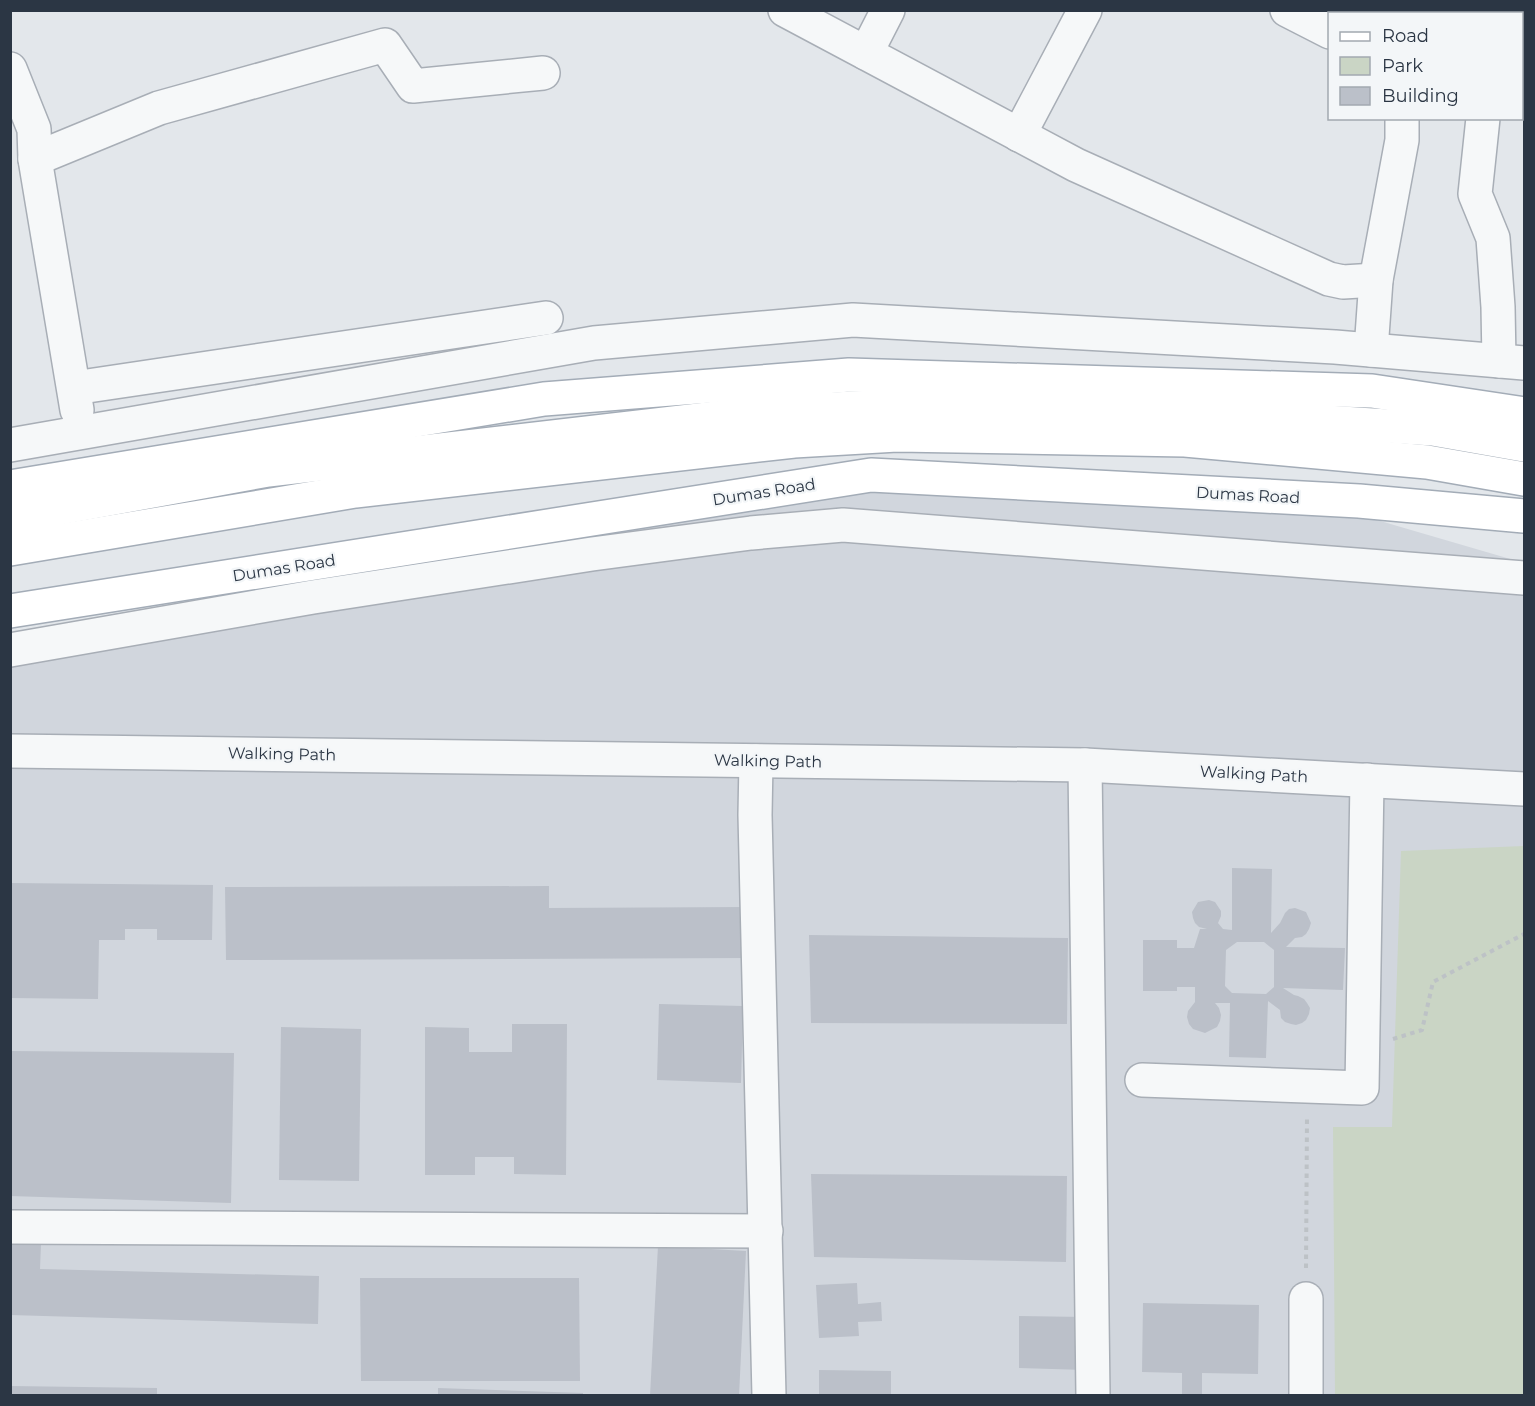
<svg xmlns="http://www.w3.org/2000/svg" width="1535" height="1406" font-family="Montserrat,sans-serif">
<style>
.built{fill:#d1d6dd}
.green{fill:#cad5c5}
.building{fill:#bbc0c9;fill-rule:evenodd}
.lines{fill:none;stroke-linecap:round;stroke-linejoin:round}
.minor-casing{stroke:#a8aeb6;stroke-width:36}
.major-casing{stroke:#a3acb7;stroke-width:36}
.path{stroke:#bdc2c6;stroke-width:4;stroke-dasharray:4.5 4.5;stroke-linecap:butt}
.minor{stroke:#f6f8f9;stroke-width:33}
.major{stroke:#fff;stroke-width:33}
.labels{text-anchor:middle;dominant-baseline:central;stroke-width:4.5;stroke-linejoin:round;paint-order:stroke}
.street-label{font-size:16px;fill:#2b3644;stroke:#f3f6f8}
</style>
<rect width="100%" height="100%" fill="#e3e7eb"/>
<path class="built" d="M871 488 1370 518 1524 563V1395L11 1396V663L440 539Z"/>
<path class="green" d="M1524 846V1395H1335L1333 1127H1392L1401 851Z"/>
<g class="building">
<path d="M1232 868 1272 869 1271 933 1280 923 1285 913 1289 909 1295 908 1306 912 1311 923 1309 929 1306 934 1302 937 1295 938 1286 947 1345 948 1343 990 1283 988 1294 995 1298 996 1304 999 1307 1003 1310 1008 1309 1014 1306 1020 1302 1023 1296 1025 1291 1024 1285 1022 1281 1018 1280 1010 1268 1001 1266 1058 1229 1057 1230 1003H1215L1219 1008 1221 1015 1220 1021 1217 1027 1205 1033 1193 1029 1189 1024 1187 1017 1188 1011 1195 1002V987H1177V991H1143V940H1177V948H1194L1200 929H1207L1199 927 1195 923 1193 918 1192 912 1198 902 1209 900 1215 902 1221 911V916L1218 923 1223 929 1232 930ZM1237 942H1264L1274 950V987L1266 994 1232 993 1225 986 1226 950Z"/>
<path d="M10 883 213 885 212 940H157V929H125V940H99L98 999 10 998Z"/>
<path d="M549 886V908L746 907 747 958 226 960 225 887Z"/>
<path d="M809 935 1068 938 1067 1024 811 1023Z"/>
<path d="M659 1004 743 1006 741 1083 657 1080Z"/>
<path d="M512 1024H567L566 1175 514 1174V1157H475V1175H425V1027L469 1028V1052H512Z"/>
<path d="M281 1027 361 1029 359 1181 279 1180Z"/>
<path d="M10 1051 234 1053 231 1203 10 1196Z"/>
<path d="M811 1174 1067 1176 1066 1262 814 1257Z"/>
<path d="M10 1242 41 1243 40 1269 319 1276 318 1324 10 1315Z"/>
<path d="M658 1246 746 1251 739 1396H650Z"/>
<path d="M360 1278H579L580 1381H361Z"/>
<path d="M857 1283 858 1304 881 1302 882 1321 858 1322 859 1336 819 1338 816 1285Z"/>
<path d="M1143 1303 1259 1305 1258 1374 1202 1373V1396H1182V1373L1142 1372Z"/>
<path d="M1019 1316 1085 1317V1370L1019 1368Z"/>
<path d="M819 1370 891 1371V1396H819Z"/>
<path d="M10 1386 157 1388V1396H10Z"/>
<path d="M438 1388 583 1393V1396H438Z"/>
</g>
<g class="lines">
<defs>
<g id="minor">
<path d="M785 10 1076 165 1329 279 1343 282 1376 280"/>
<path d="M1287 10 1330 32"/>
<path d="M1494 14V10"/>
<path d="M866 53 888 10"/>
<path d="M10 69 34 129 35 159 77 410"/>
<path d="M1483 118 1475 194 1493 238 1498 307 1499 361"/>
<path d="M1019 135 1085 10"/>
<path d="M35 159 159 108 385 45 413 86 543 73"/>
<path d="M1371 350 1376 280 1402 140V118"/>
<path d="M74 388 546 318"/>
<path d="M10 445 594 343 853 320 1335 347 1524 363"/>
<path d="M10 650 313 597 592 554 751 533 843 525 1524 578"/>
<path d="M10 751 1085 765 1524 789"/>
<path d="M756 761 755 815 769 1396"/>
<path d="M1085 765 1093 1396"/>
<path d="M1142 1080 1362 1088 1367 780"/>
<path d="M10 1227 766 1231"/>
<path d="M1306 1396V1299"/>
</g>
<g id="major">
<path d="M10 487 544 399 849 375 1372 391 1524 414"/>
<path d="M10 517 268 470 767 412 920 405 1190 413 1433 429 1524 445"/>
<path d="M10 549 355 491 794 441 897 435 1185 440 1427 462 1524 479"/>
<path d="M10 611 871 475 1359 501 1524 516"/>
</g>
</defs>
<use href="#minor" class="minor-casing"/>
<use href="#major" class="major-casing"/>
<g class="path">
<path d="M1393 1039 1422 1030 1433 982 1524 934"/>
<path d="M1306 1268 1307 1117"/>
</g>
<use href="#minor" class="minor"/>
<use href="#major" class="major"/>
</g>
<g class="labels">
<g class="street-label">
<text transform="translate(764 492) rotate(-9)">Dumas Road</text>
<text transform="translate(1248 495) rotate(3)">Dumas Road</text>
<text transform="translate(284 568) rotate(-9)">Dumas Road</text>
<text transform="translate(282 754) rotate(1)">Walking Path</text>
<text transform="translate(768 761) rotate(1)">Walking Path</text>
<text transform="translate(1254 774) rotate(3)">Walking Path</text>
</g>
</g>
<rect width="1535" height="1406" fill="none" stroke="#2b3644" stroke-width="24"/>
<rect x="1328" y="12" width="195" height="108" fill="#f3f6f8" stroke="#a3a9b0" stroke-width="1.5"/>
<rect x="1340" y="32" width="30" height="9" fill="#ffffff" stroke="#a3a9b0" stroke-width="1.5"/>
<text x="1382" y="42" font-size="18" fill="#2b3644">Road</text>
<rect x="1340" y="57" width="30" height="18" fill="#cad5c5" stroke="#a3a9b0" stroke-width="1.5"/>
<text x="1382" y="72" font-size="18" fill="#2b3644">Park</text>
<rect x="1340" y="87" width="30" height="18" fill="#bbc0c9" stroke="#a3a9b0" stroke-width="1.5"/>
<text x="1382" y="102" font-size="18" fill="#2b3644">Building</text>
</svg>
